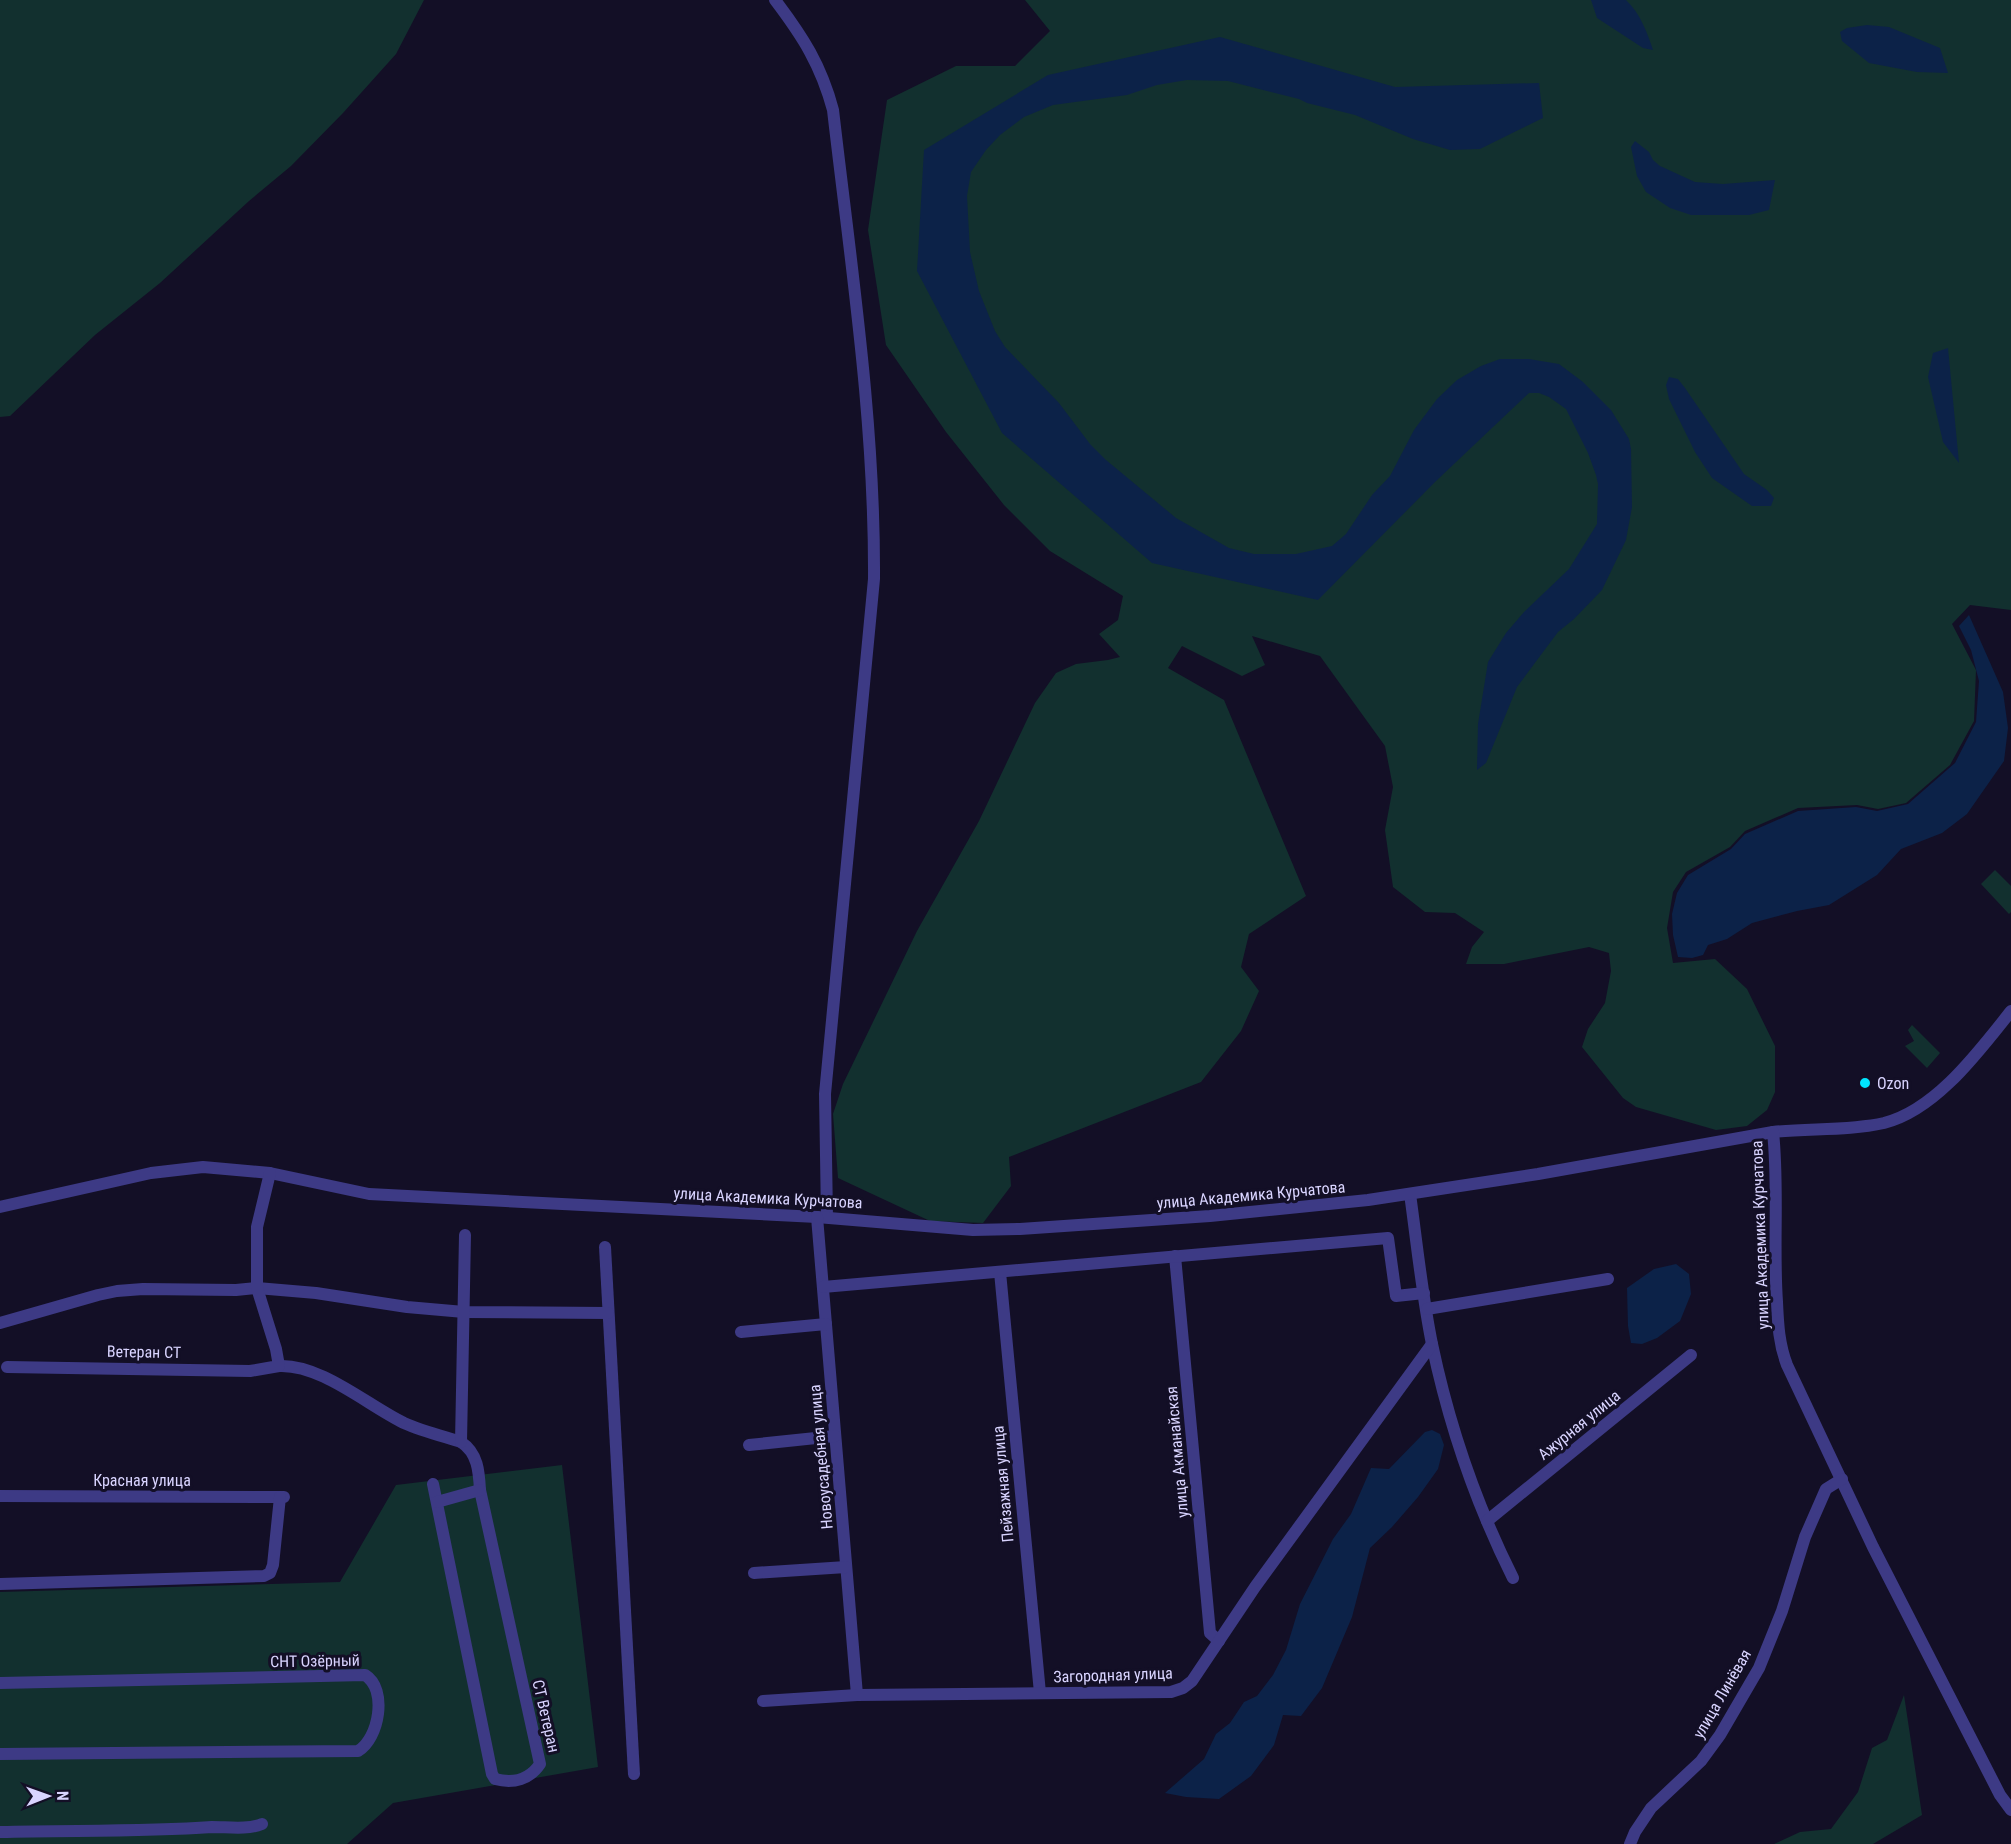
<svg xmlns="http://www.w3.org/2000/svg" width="2011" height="1844" font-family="'Roboto Condensed',sans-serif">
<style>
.green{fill:#12302f}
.water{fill:#0c2248}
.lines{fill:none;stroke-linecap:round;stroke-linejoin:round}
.minor{stroke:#3d3a85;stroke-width:12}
.poi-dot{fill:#00e5ff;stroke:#130f26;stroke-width:2}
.labels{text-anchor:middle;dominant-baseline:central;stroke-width:6;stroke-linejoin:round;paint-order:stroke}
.poi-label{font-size:16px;fill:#d9d4ff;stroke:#130f26;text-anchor:start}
.street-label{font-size:16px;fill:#d9d4ff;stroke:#130f26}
</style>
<rect width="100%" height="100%" fill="#130f26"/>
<g class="green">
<path d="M0 0H424L396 54 343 113 291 166 249 201 160 283 95 335 10 416 0 417Z"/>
<path d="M1025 0H2011V610L1970 605 1952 624 1976 670 1974 721 1950 765 1906 803 1878 809 1857 805 1798 808 1745 831 1730 847 1686 872 1673 892 1667 928 1673 963 1715 959 1747 989 1775 1046V1092L1767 1110 1747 1126 1716 1130 1636 1107 1623 1098 1582 1047 1588 1029 1605 1003 1611 971 1609 953 1589 947 1504 964H1466L1472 947 1484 932 1455 913 1425 912 1393 887 1385 830 1393 787 1385 746 1320 656 1252 636 1265 665 1242 676 1182 646 1168 668 1224 700 1306 896 1249 934 1241 967 1259 991 1241 1031 1201 1082 1009 1157 1011 1186 983 1223 930 1221 838 1178 833 1114 843 1084 917 931 979 821 1035 703 1056 673 1076 664 1108 660 1120 657 1099 634 1118 620 1123 596 1050 551 1004 505 946 432 886 345 868 230 887 100 956 66H1015L1050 31Z"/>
<path d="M1995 870 2011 886V912L2009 914 1981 884Z"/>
<path d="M1912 1025 1940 1053 1927 1068 1905 1046 1914 1041 1908 1030Z"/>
<path d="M562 1465 598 1767 393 1803 347 1844H0V1592L340 1582 396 1485Z"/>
<path d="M1904 1695 1922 1815 1873 1844H1774L1800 1832 1831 1829 1858 1792 1872 1748 1887 1740Z"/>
</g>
<g class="water">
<path d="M1591 0H1626C1640 13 1647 32 1653 50L1643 48 1597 18Z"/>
<path d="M1867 25 1889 27 1940 48 1948 73 1917 72 1869 63 1842 41 1840 32 1847 28Z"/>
<path d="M1220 37 1395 87 1539 83 1543 118 1480 149 1450 150 1413 139 1355 115 1307 103 1299 99 1228 81 1187 80 1157 85 1127 95 1053 105 1024 117 1000 135 986 150 971 172 967 196 970 252 979 291 995 331 1005 347 1059 403 1090 444 1106 460 1176 518 1229 548 1254 554H1296L1332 546 1346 534 1372 495 1390 476 1414 430 1437 399 1457 380 1481 366 1500 359H1529L1559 364 1583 382 1611 410 1629 439 1631 449 1632 507 1626 540 1602 590 1574 619 1558 632 1517 687 1486 763 1477 770 1478 724 1488 662 1506 633 1524 612 1569 569 1597 524 1598 484 1596 475 1588 453 1566 409 1549 397 1539 393H1529L1435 482 1318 600 1152 563 1002 433 917 271 924 150 1048 75Z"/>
<path d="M1635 141 1649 152 1653 160 1660 166 1695 182 1723 184 1775 180 1769 210 1749 215H1691L1670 208 1646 192 1637 176 1631 147Z"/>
<path d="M1948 348 1959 463 1943 442 1928 377 1933 353Z"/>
<path d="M1669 377 1678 379 1685 388 1744 474 1767 490 1774 498 1771 506H1752L1712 478 1695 452 1669 399 1666 385Z"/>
<path d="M1969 615 2003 692 2008 728 2004 761 1967 814 1942 833 1901 849 1877 875 1829 905 1797 911 1752 923 1727 939 1708 945 1703 955 1692 958 1678 957 1673 935 1672 914 1677 893 1688 875 1731 849 1745 834 1798 811 1856 807 1877 811 1908 804 1955 763 1976 722 1979 681 1971 650 1959 626Z"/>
<path d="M1676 1264 1689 1274 1691 1294 1680 1321 1657 1338 1642 1344 1631 1343 1628 1326 1627 1288 1654 1269Z"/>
<path d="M1432 1430 1440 1434 1444 1445 1438 1469 1418 1497 1392 1527 1370 1548 1352 1617 1322 1688 1301 1716 1283 1715 1274 1745 1251 1776 1219 1799 1186 1797 1165 1793 1204 1759 1216 1734 1230 1723 1244 1702 1257 1696 1273 1675 1286 1650 1300 1604 1333 1539 1351 1514 1371 1468 1389 1469 1425 1432Z"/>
</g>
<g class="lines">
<g class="minor">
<path d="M775 0C803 37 821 65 833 110 851 266 875 422 874 579L825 1094 827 1217"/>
<path d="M1773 1132C1809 1128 1848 1131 1884 1123 1936 1110 1979 1051 2011 1011"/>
<path d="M1410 1194C1417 1244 1422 1295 1432 1344 1449 1425 1476 1504 1513 1578"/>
<path d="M0 1207 151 1173 203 1167 270 1173 369 1194 817 1217 973 1230 1020 1229 1210 1216 1368 1200 1538 1174 1773 1132C1779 1188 1773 1246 1777 1302 1778 1325 1779 1344 1787 1365L1873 1547 2000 1795 2011 1810"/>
<path d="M817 1217 857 1695"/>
<path d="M605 1247 634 1774"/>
<path d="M1175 1256 1210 1633 1219 1641"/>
<path d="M1000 1272 1040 1693"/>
<path d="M823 1287 1388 1238 1396 1296 1424 1293"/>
<path d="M1427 1309 1608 1279"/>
<path d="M0 1323 98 1295 117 1291 143 1289 236 1290 257 1288 316 1293 407 1307 464 1312 608 1313"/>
<path d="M741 1332 826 1324"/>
<path d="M279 1366C321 1364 367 1405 404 1423 422 1431 442 1436 461 1442 478 1453 479 1472 480 1490L540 1764C530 1779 514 1784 495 1779L492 1774 433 1484"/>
<path d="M7 1367 250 1371 279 1366 276 1349 257 1288V1227L270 1173"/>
<path d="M461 1442 465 1235"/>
<path d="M749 1445 835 1436"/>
<path d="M0 1496 284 1497"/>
<path d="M437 1502 480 1490"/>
<path d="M1487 1521 1691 1355"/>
<path d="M754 1573 846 1567"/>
<path d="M0 1584 264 1576 270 1573 273 1565 280 1497"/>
<path d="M0 1683 365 1675C388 1689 379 1739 358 1751L0 1754"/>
<path d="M763 1701 857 1695 1171 1692 1183 1688 1192 1681 1255 1587 1432 1344"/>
<path d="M0 1832C71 1830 141 1832 212 1827 228 1827 247 1830 262 1824"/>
<path d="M1630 1844 1635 1832 1651 1808 1701 1761 1720 1735 1759 1668 1782 1611 1805 1537 1826 1489 1842 1479"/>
</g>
</g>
<circle class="poi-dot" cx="1865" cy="1083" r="6"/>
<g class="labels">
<g class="poi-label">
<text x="1877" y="1083">Ozon</text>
</g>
<g class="street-label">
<text transform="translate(1251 1195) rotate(-5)">улица Академика Курчатова</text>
<text transform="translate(768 1198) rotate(3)">улица Академика Курчатова</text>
<text transform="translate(1760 1235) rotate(-92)">улица Академика Курчатова</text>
<text transform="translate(144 1352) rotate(1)">Ветеран СТ</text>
<text transform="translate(1579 1425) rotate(-39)">Ажурная улица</text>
<text transform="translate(1177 1452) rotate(-95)">улица Акманайская</text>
<text transform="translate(821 1457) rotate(-95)">Новоусадебная улица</text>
<text x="142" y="1480">Красная улица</text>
<text transform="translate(1003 1484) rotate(-95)">Пейзажная улица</text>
<text transform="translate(315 1661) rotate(-1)">СНТ Озёрный</text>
<text transform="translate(1113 1675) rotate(-2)">Загородная улица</text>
<text transform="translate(1722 1694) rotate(-60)">улица Линёвая</text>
<text transform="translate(546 1716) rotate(77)">СТ Ветеран</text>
</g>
</g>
<g transform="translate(48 1796) rotate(89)" stroke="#130f26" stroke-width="4.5" paint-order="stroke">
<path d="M0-4.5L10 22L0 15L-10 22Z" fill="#d9d4ff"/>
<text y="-9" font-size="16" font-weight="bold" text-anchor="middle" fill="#d9d4ff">N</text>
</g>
</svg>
